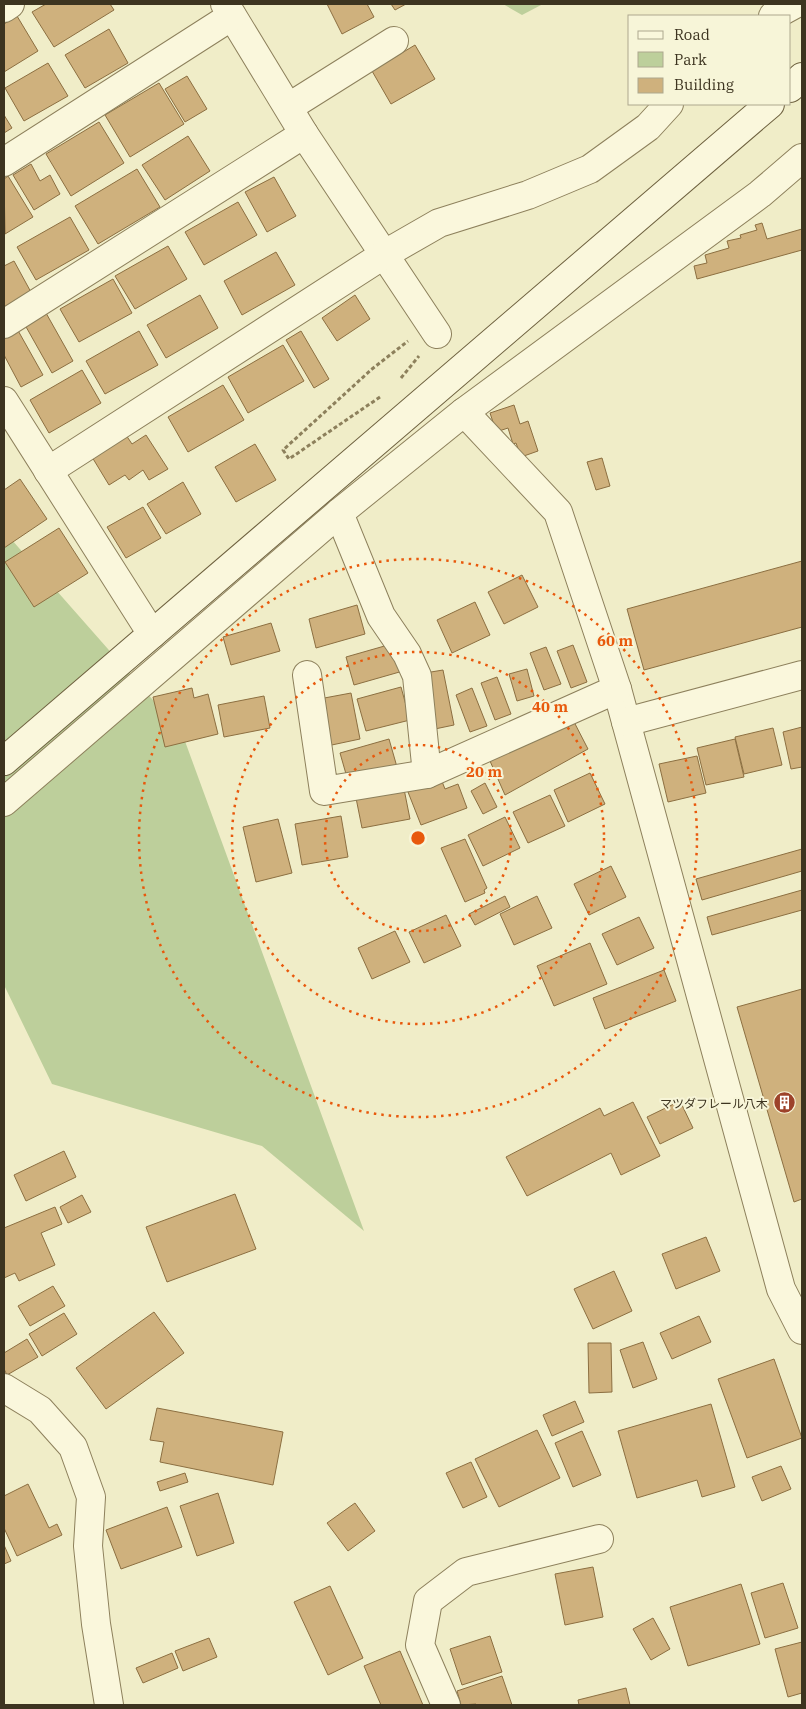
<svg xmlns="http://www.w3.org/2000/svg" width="806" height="1709" font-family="'IBM Plex Serif','Noto Sans JP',serif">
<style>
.green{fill:#bdcf9b}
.building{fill:#cfb17d;stroke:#8c6f41}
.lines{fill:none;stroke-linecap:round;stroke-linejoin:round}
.street-casing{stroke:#8d805c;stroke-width:30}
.secondary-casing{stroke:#6e613f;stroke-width:30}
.path{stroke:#8d805c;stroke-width:3;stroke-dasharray:4 2.5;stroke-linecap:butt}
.street{stroke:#faf7dc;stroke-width:28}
.secondary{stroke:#faf7dc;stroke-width:28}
.ring{fill:none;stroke:#e8590c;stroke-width:2.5;stroke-dasharray:2.5 5}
.labels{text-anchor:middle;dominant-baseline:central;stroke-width:4;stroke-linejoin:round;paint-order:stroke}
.poi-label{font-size:12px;fill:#3d3420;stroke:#f7f5d8;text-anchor:end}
.centre{fill:#e8590c;stroke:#f7f5d8;stroke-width:2.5}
.ring-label{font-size:15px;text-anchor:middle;font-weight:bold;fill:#e8590c;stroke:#f7f5d8;stroke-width:4;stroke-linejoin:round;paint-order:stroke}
</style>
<rect width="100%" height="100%" fill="#f0edc8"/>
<g class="green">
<path d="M503 4H543L522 15Z"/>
<path d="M4 531 182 733 364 1231 262 1146 52 1084 4 985Z"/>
</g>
<g class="building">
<path d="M46 4H110L114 10 54 47 32 12Z"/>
<path d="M327 4H367L374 17 342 34Z"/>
<path d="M391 4H406L395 10Z"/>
<path d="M17 16 38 51 4 72V24Z"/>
<path d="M109 29 128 63 85 88 65 55Z"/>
<path d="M415 45 435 79 391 104 372 71Z"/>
<path d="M48 63 68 96 24 121 5 88Z"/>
<path d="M187 76 207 109 185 122 165 89Z"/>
<path d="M159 83 184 124 130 157 105 115Z"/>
<path d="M4 115 12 128 4 133Z"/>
<path d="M99 122 124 163 71 196 46 154Z"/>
<path d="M188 136 210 171 165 200 142 165Z"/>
<path d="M31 164 40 181 50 175 60 194 34 210 13 175Z"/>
<path d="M137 169 160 207 98 244 75 206Z"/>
<path d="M8 176 33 217 5 234 4 179Z"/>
<path d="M274 177 296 216 267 232 245 192Z"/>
<path d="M238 202 257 235 204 265 185 232Z"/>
<path d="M70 217 89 250 36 280 17 247Z"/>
<path d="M762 223 767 239 802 229V250L697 279 694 266 707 263 705 255 729 248 727 241 741 238 740 235 757 230 755 225Z"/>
<path d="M168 246 187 279 135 309 115 276Z"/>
<path d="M276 252 295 285 242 315 224 281Z"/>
<path d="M14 261 32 294 4 310V266Z"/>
<path d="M113 279 132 313 79 342 60 309Z"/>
<path d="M200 295 218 328 166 358 147 325Z"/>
<path d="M355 295 370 319 337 341 322 318Z"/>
<path d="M46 313 73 361 52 373 25 325Z"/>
<path d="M16 327 43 375 21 387 4 355V334Z"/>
<path d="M139 331 158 365 105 394 86 361Z"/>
<path d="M301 331 329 379 314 388 286 340Z"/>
<path d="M283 345 304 381 248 413 228 377Z"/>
<path d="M82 370 101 403 49 433 30 400Z"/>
<path d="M223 385 244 420 188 452 168 417Z"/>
<path d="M514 405 520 424 528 421 538 451 521 457 516 443 513 444 508 428 499 431 498 428H495L490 413Z"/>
<path d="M126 435 132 444 146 435 168 469 149 480 143 470 129 480 125 475 109 485 92 457Z"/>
<path d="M255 444 276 480 236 502 215 467Z"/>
<path d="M602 458 610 486 596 490 587 462Z"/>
<path d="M20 479 47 519 4 548V490Z"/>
<path d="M183 482 201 514 166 534 147 504Z"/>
<path d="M143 507 161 538 126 558 107 527Z"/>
<path d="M59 528 88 573 34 607 5 562Z"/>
<path d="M802 561V627L644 670 627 609Z"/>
<path d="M522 575 538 607 504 624 488 592Z"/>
<path d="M475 602 490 635 452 653 437 620Z"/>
<path d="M357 605 365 634 316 648 309 619Z"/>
<path d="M271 623 280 651 231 665 223 637Z"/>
<path d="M395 643 403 671 354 685 346 657Z"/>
<path d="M573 645 587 682 571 688 557 651Z"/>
<path d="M546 647 561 684 544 690 530 653Z"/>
<path d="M527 669 534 696 517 701 509 674Z"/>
<path d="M443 670 454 725 430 730 419 674Z"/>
<path d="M497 677 511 714 495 720 481 683Z"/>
<path d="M401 687 410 720 366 731 357 699Z"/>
<path d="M192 688 194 698 208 694 218 734 165 747 153 697Z"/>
<path d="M472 688 487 726 470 732 456 695Z"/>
<path d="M351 693 360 739 327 746 319 699Z"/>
<path d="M264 696 270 728 224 737 218 705Z"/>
<path d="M572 718 588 749 505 795 490 761Z"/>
<path d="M802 727V767L791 769 783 732Z"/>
<path d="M773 728 782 765 744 774 735 737Z"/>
<path d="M389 739 397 767 348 781 340 753Z"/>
<path d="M735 739 744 777 706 785 697 748Z"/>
<path d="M697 756 706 793 668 802 659 764Z"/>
<path d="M590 773 605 804 568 822 554 790Z"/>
<path d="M441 779 445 789 458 784 467 808 421 825 408 792Z"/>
<path d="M485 783 497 807 483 814 471 791Z"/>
<path d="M403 784 410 819 362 828 355 793Z"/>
<path d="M550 795 565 826 528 843 513 812Z"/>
<path d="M341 816 348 857 302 865 295 824Z"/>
<path d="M505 817 520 848 483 866 468 835Z"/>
<path d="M278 819 292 873 256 882 243 827Z"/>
<path d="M465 839 487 888 484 890 485 893 465 902 441 848Z"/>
<path d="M802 849V871L702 900 696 879Z"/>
<path d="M611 866 626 897 589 915 574 884Z"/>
<path d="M802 890V910L712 935 707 917Z"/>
<path d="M505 896 510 907 475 925 469 914Z"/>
<path d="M537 896 552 928 514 945 500 914Z"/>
<path d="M446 915 461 946 424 963 409 932Z"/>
<path d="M639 917 654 948 617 965 602 934Z"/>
<path d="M395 931 410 962 372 979 358 948Z"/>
<path d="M590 943 607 984 554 1006 537 966Z"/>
<path d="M664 970 676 1001 605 1029 593 998Z"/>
<path d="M802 989V1199L794 1202 737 1007Z"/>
<path d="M680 1101 693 1128 660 1144 647 1117Z"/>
<path d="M633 1102 660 1156 621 1175 611 1153 527 1196 506 1157 600 1108 604 1116Z"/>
<path d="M64 1151 76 1177 26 1201 14 1175Z"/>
<path d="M235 1194 256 1249 167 1282 146 1227Z"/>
<path d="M82 1195 91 1212 68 1223 60 1207Z"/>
<path d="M55 1207 62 1224 41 1233 55 1265 19 1281 15 1273 4 1278V1228Z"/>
<path d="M706 1237 720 1271 676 1289 662 1254Z"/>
<path d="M614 1271 632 1311 593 1329 574 1289Z"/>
<path d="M53 1286 65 1306 30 1326 18 1306Z"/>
<path d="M154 1312 184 1353 106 1409 76 1368Z"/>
<path d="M64 1313 77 1334 42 1356 29 1334Z"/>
<path d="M699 1316 711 1342 672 1359 660 1333Z"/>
<path d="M27 1339 38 1357 7 1375 4 1369V1353Z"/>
<path d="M643 1342 657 1379 633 1388 620 1350Z"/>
<path d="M588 1343H611L612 1392 589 1393Z"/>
<path d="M774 1359 802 1438 747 1458 718 1379Z"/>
<path d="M575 1401 584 1422 552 1436 543 1415Z"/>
<path d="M711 1404 735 1487 702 1497 697 1480 637 1498 618 1431Z"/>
<path d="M157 1408 283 1432 273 1485 160 1462 164 1442 150 1440Z"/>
<path d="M537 1430 560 1478 499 1507 475 1459Z"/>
<path d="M582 1431 601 1475 573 1487 555 1443Z"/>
<path d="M471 1462 487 1497 463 1508 446 1473Z"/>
<path d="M781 1466 791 1489 762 1501 752 1477Z"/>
<path d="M185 1473 188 1482 160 1491 157 1482Z"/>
<path d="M28 1484 49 1528 57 1524 62 1535 17 1556 4 1528V1496Z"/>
<path d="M218 1493 234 1543 197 1556 180 1506Z"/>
<path d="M355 1503 375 1531 348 1551 327 1523Z"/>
<path d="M167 1507 182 1547 121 1569 106 1530Z"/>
<path d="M4 1545 11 1561 4 1564Z"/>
<path d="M593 1567 603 1617 565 1625 555 1574Z"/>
<path d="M783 1583 798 1628 765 1638 751 1593Z"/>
<path d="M741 1584 760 1644 688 1666 670 1607Z"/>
<path d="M330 1586 363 1658 328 1675 294 1602Z"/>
<path d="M653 1618 670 1649 651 1660 633 1629Z"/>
<path d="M490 1636 502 1672 462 1685 450 1649Z"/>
<path d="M209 1638 217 1657 183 1671 175 1651Z"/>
<path d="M802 1642V1693L788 1697 775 1649Z"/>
<path d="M400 1651 423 1705H381L364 1666Z"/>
<path d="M172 1653 178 1668 143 1683 136 1668Z"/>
<path d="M502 1676 512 1705H476V1704L461 1705 457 1691Z"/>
<path d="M626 1688 630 1705H579L578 1700Z"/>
</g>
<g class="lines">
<defs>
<g id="street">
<path d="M225 4 304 134 437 334"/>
<path d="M4 8 10 4"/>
<path d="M773 16 795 4"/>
<path d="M289 107 394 41"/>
<path d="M4 162 232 16"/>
<path d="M4 324 304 134"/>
<path d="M4 401 152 634"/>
<path d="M464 412 558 512 617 689 781 1289 802 1330"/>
<path d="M48 471 385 254 439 223 528 195 590 169 648 127 669 104"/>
<path d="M339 513 381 616 407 654 417 676 427 774"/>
<path d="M307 675 324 791 427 774 617 689"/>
<path d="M626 722 802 675"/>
<path d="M4 802 339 513 464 412 760 194 802 158"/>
<path d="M4 1388 40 1410 73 1447 91 1497 88 1546 96 1624 109 1705"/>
<path d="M446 1705 420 1645 428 1601 466 1572 599 1539"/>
</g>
<g id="secondary">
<path d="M790 88 802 77"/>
<path d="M4 761 770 104"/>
</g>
</defs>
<use href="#street" class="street-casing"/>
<use href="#secondary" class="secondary-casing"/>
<g class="path">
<path d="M401 378 419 356"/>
<path d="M380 397 289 459 283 450 372 369 408 341"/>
</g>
<use href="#street" class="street"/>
<use href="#secondary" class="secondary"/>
</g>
<g class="ring">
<circle cx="418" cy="838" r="93"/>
<circle cx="418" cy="838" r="186"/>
<circle cx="418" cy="838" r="279"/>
</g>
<defs>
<symbol id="building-disc" viewBox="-11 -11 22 22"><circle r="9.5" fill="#9d422a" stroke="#f7f5d8"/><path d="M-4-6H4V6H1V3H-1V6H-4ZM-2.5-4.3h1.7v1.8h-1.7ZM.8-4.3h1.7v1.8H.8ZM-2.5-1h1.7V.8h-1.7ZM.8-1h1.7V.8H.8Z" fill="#fff"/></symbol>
</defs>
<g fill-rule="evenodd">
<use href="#building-disc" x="772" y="1090" width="25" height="25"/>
</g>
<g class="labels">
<g class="poi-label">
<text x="768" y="1103">マツダフレール八木</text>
</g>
</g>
<circle cx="418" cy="838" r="8" class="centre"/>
<g class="ring-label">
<text x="615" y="646">60 m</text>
<text x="550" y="712">40 m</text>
<text x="484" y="777">20 m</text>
</g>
<rect width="806" height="1709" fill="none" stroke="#3d3420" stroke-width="10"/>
<rect x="628" y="15" width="162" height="90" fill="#f7f5d8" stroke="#ada88e"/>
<rect x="638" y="31" width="25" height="8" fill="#faf7dc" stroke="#ada88e"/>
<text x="674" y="40" font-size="15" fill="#3d3420">Road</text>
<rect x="638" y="52" width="25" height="15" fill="#bdcf9b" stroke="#ada88e"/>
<text x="674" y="65" font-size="15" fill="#3d3420">Park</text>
<rect x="638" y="78" width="25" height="15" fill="#cfb17d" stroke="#ada88e"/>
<text x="674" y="90" font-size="15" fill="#3d3420">Building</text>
</svg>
